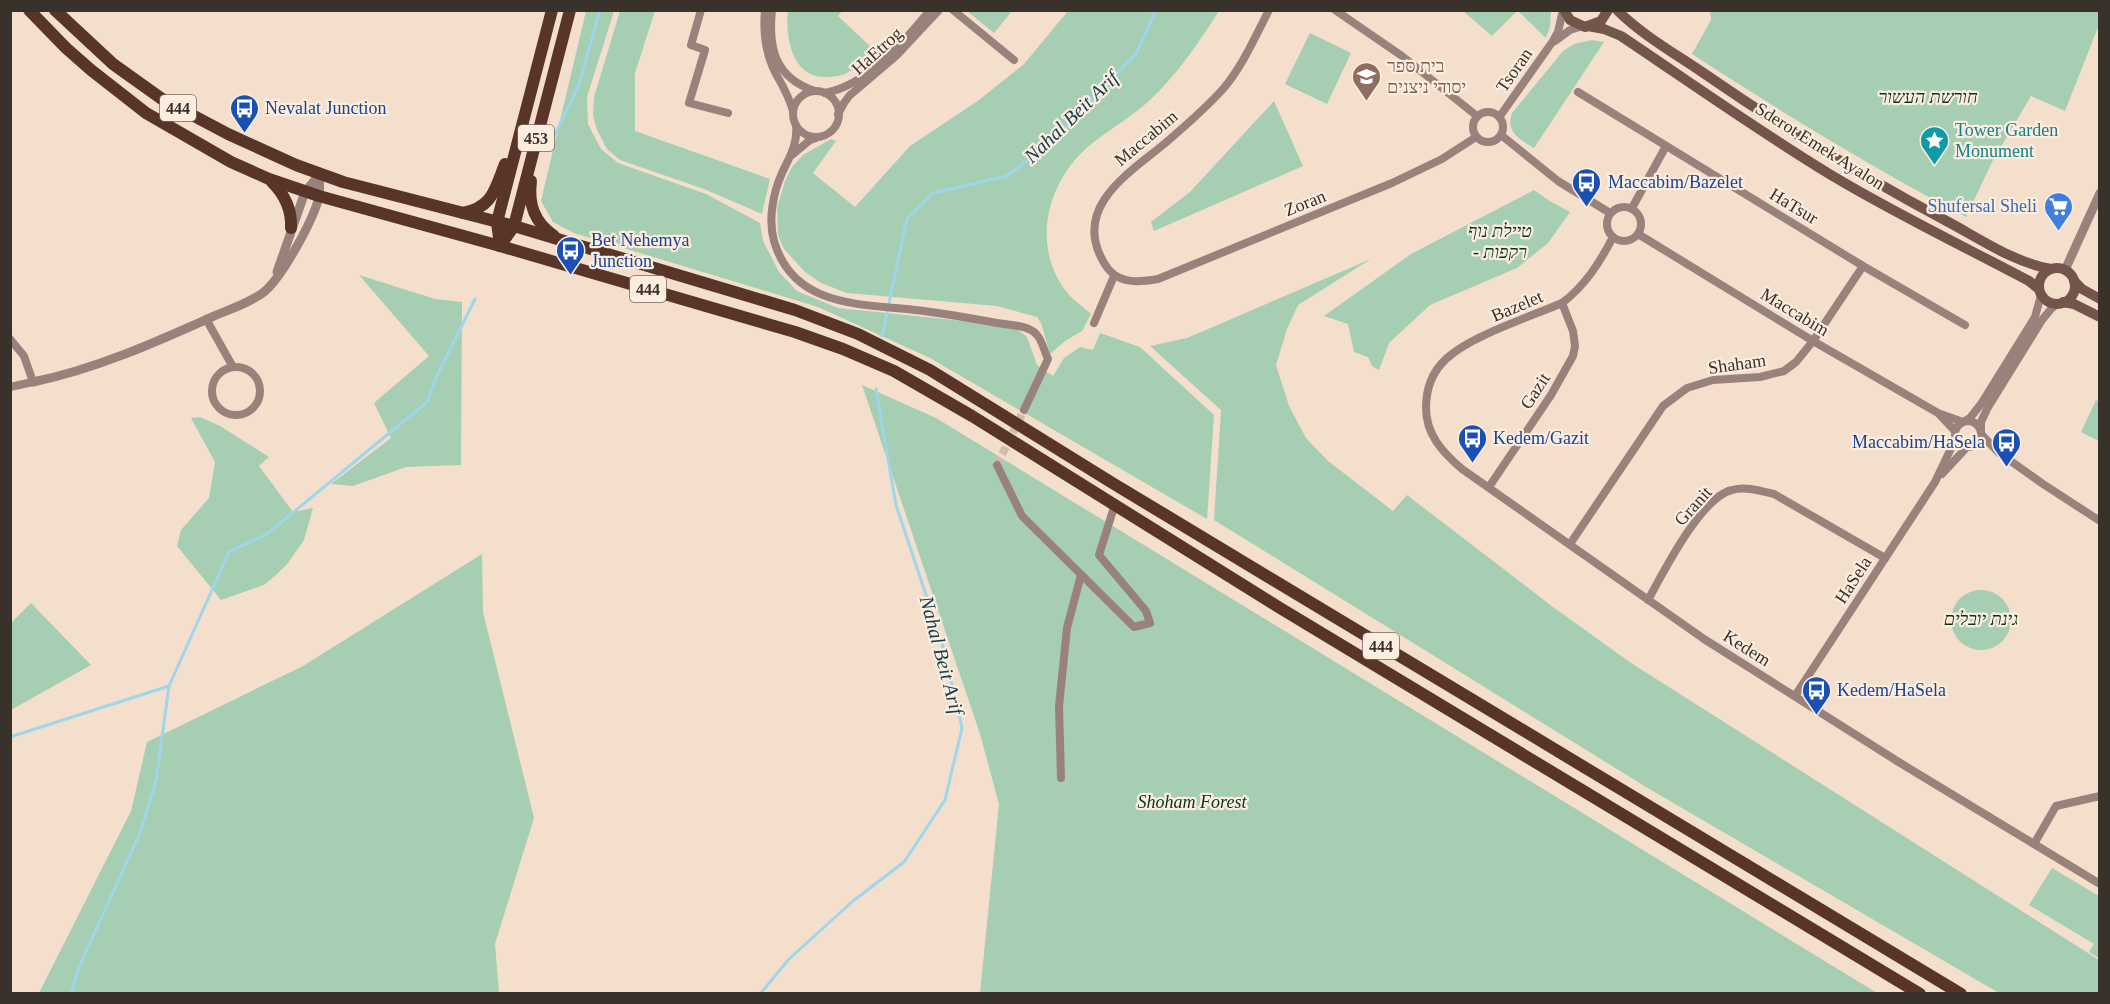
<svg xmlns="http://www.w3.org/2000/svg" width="2110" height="1004" font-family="'Times New Roman',Heebo,serif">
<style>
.green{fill:#a6ceb2}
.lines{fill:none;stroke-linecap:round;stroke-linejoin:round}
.stream{stroke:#9ed6ec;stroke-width:3}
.minor-tunnel{stroke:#cebcac;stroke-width:8;stroke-dasharray:8 4;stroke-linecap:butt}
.minor{stroke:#98827b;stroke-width:8}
.tertiary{stroke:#98827b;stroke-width:9}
.secondary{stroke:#73554b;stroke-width:10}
.primary{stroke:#593529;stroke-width:12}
.labels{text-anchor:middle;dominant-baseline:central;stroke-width:4.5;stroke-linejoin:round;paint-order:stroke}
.shield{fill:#fdedde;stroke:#746a61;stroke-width:1.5}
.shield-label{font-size:16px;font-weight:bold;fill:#39322b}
.street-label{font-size:18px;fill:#39322b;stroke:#fdedde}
.education-label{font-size:18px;fill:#785e54;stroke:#fdedde;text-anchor:start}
.park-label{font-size:18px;font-style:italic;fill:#00371a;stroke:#fdedde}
.transit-label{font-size:18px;fill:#164399;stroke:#fdedde;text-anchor:start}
.culture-label{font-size:18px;fill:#0d838f;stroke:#fdedde;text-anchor:start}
.shop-label{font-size:18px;fill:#366cbe;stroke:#fdedde;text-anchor:end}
.water-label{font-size:20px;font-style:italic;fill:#124252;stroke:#fdedde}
</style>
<rect width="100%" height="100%" fill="#f3dfcc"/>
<g class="green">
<path d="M586 11H614L587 97 588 124 601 149 618 163 706 194 760 223 763 241 779 272 797 291 838 308 1013 326 1027 337 1037 365 1053 376 1064 358 1080 347 1093 350 1100 333 1140 347 1214 415 1207 519 930 358 818 307 574 233 553 222 541 201Z"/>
<path d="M620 11H655L635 73V131L770 179 762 214 704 189 620 160 607 149 597 130 593 115 594 97Z"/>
<path d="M788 11H842L838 16 874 50C865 57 856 69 845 74 840 76 832 77 827 77 792 79 785 37 788 11Z"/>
<path d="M1012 11 994 33 967 11 1012 10Z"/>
<path d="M1068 11H1219C1199 42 1177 75 1149 101 1126 122 1094 137 1074 161 1042 200 1035 256 1070 296 1076 302 1084 308 1091 314L1082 331 1065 341 1050 354 1041 323 1037 317 997 306 847 293 821 283 805 272 784 249 778 235 777 208 785 181 792 167 803 155 831 139 836 141 813 173 855 207 910 146 979 100 1024 64Z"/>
<path d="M1463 11H1517L1492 36Z"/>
<path d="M1518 11H1551L1550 27 1546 38Z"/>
<path d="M1710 11 2099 10 2100 22 2065 111 2031 96 1992 162 1966 217C1872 167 1781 112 1692 54L1711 20Z"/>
<path d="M1310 33 1351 53 1327 104 1285 84Z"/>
<path d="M1592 40 1604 42 1534 148C1520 139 1505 132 1512 113L1563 51 1574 44Z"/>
<path d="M1274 101 1303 166 1154 231 1151 222 1190 192Z"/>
<path d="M1534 190 1548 200 1570 212 1548 243 1517 268 1430 305 1389 343 1379 370 1372 366 1368 357 1354 352 1348 324 1324 316 1411 254Z"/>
<path d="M1371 259 1298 305 1287 329 1276 365 1289 406 1306 438 1328 461 1393 511 1407 495 1553 607 1631 663 2099 960V993H1999L1646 787 1214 520 1221 410 1150 346 1187 338Z"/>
<path d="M359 275 435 299 462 302 461 465 406 467 353 486 331 484 391 438 374 403 429 356Z"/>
<path d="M862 385 936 418 1877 993H980L999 804 980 734Z"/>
<path d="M2096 400 2099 402V441L2081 432Z"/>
<path d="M200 417 220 426 269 457 259 466 293 512 313 508 304 540 288 563 276 575 264 585 221 600 177 546 181 530 209 498 215 462 191 418Z"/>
<path d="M482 554 483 612 534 818 495 944 499 993H39L131 811 147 742 303 666Z"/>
<circle cx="1981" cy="620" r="30"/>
<path d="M31 603 91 665 11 710V623Z"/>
<path d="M2052 868 2099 896V958L2089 952 2094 944 2029 905Z"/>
</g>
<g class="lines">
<g class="stream">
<path d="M554 136 579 85 600 10"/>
<path d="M882 336 907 219 933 193 1007 176 1049 144 1136 54 1156 10"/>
<path d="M10 737 169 686"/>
<path d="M71 994 79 967 140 833 156 781 169 686 229 552 267 534 427 402 436 378 475 299"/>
<path d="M760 994 789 959 853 901 904 862 945 800 962 728 942 643 896 505 876 389"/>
</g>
<path class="minor-tunnel" d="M997 465 1024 410"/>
<g class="minor">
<path d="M701 10 691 45 705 50 689 103 728 113"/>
<path d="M765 10C763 32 765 52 775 72 782 85 789 96 793 111"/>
<path d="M772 10C768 48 775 78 815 91"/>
<path d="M953 10 1014 60"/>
<path d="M1269 10C1255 37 1242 67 1223 89 1205 109 1183 128 1163 145 1127 174 1073 208 1103 261 1115 284 1135 283 1158 279L1392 183 1442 159 1476 137"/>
<path d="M1335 10 1402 56 1477 116"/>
<path d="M1555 41 1570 30 1583 26"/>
<circle cx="816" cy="114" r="23"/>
<path d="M1578 92 1863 266 1965 325"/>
<path d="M825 93C867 85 904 42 930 10"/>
<circle cx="1488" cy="127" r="15"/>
<path d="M838 114 844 103 849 96 896 56 939 10"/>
<path d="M1500 116 1553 41 1558 32 1563 10"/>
<path d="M796 126C798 144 789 158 782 173 773 193 768 220 774 241 793 307 860 304 915 310 943 313 970 318 997 323 1008 325 1028 325 1036 334 1042 339 1044 351 1048 359L1024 410"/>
<path d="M1501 135 1558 181 1610 213"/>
<path d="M792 155 810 140 816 138"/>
<circle cx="1624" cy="224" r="17"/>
<path d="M1632 208 1666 146"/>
<path d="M1638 234 1813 341 1938 413 1963 422"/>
<path d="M1613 237C1600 262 1585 286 1562 303 1530 317 1470 336 1446 359 1432 372 1426 389 1426 408 1426 434 1442 452 1462 469L1704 639 1897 761 2100 884"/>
<path d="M206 319 233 367"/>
<path d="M1094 323 1114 276"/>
<path d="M10 339 24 356 33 382 10 387"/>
<circle cx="236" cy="391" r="24"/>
<path d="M1939 414 1955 431"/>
<circle cx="1968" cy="434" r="13"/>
<path d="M1965 421 1970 418 1981 404 2035 317 2041 295"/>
<path d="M1981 431V422L1987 409 2042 320 2051 309 2058 303"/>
<path d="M1981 434 1998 452 2043 484 2100 521"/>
<path d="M997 465 1022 516 1134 627 1150 623 1146 611 1099 555 1115 504"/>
<path d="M1942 474 1967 447"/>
<path d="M1489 487 1551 395 1573 356 1575 346 1573 331 1562 303"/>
<path d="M1570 544 1663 406 1687 388 1713 380 1760 377 1784 371 1796 362 1813 341 1863 266"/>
<path d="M1648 600C1663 573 1701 497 1732 490 1746 486 1761 491 1774 494L1885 558"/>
<path d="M1795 696 1920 505 1935 482 1956 438"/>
<path d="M1061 778 1059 706 1067 628 1081 575"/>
<path d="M2034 844 2056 806 2100 796"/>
</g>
<g class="tertiary">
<path d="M2065 270 2100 193"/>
<path d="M277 272 305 192 320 174"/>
<path d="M33 382C96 369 156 342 214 316 230 309 250 303 264 292 282 277 313 221 319 197 320 190 319 181 320 174"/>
</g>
<g class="secondary">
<path d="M1564 10 1570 20 1585 27 1601 21 1608 10"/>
<path d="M1617 10C1642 35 1674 53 1702 72 1783 128 1865 178 1952 224 1983 241 2016 263 2051 269"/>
<path d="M1588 26 1604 29 1621 36C1691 83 1760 132 1831 175 1896 214 1963 246 2029 281L2039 289"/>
<circle cx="2057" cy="286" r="18"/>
<path d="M2074 281 2082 289 2100 299"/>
<path d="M2063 302 2074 304 2100 317"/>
</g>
<g class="primary">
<path d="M29 10 66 48 91 70 146 113 231 162 269 179 319 196 500 246 795 332 843 349 894 371 972 416 1280 608 1920 994"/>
<path d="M55 10 113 64 162 99 228 134 296 165 343 182 514 226 795 310 858 334 930 370 1114 484 1961 994"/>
<path d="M531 181C528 204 534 222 554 236"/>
<path d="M272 182C285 195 292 209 291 228"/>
<path d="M463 213C493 207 495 189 505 164"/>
<path d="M500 246 514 226 570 10"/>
<path d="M500 246 497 222 552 10"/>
</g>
</g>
<defs>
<symbol id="school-pin" viewBox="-11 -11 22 30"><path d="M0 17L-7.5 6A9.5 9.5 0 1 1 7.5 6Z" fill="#8d6e63" stroke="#fdedde"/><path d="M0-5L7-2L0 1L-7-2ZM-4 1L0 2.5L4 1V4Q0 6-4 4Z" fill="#fff"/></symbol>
<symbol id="bus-pin" viewBox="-11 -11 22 30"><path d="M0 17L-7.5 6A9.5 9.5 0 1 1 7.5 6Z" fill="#1a4fb4" stroke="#fdedde"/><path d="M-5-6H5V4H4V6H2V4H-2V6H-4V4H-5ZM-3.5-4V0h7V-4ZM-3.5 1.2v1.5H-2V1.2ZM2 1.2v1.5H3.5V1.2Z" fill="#fff"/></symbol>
<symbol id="sight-pin" viewBox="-11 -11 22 30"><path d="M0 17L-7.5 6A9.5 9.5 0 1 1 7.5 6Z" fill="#0f9aa8" stroke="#fdedde"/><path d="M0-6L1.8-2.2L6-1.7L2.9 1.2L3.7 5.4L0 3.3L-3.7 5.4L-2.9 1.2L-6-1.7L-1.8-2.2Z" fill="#fff"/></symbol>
<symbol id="supermarket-pin" viewBox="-11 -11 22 30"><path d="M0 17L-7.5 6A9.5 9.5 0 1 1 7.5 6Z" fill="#3f7fe0" stroke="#fdedde"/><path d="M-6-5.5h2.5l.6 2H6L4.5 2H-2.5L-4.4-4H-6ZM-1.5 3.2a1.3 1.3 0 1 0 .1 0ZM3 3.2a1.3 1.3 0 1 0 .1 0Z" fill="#fff"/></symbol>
</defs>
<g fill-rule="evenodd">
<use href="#school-pin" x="1350" y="60" width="33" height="45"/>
<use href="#bus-pin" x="228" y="92" width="33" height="45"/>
<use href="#sight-pin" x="1918" y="124" width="33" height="45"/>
<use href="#bus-pin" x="1570" y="166" width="33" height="45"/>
<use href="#supermarket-pin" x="2042" y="190" width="33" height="45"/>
<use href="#bus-pin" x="554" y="234" width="33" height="45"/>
<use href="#bus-pin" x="1456" y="422" width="33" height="45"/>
<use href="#bus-pin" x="1990" y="426" width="33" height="45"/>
<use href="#bus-pin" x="1800" y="674" width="33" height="45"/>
</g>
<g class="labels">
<g class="shield">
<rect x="160" y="95" width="36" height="26" rx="4.5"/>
<rect x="518" y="125" width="36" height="26" rx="4.5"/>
<rect x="630" y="276" width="36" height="26" rx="4.5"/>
<rect x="1363" y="633" width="36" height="26" rx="4.5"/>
</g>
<g class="shield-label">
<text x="178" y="108">444</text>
<text x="536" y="138">453</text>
<text x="648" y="289">444</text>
<text x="1381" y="646">444</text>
</g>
<g class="street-label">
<text transform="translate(877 51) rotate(-42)">HaEtrog</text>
<text transform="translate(1514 70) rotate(-55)">Tsoran</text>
<text transform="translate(1146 138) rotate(-40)">Maccabim</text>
<text transform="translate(1820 146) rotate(32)">Sderot Emek Ayalon</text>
<text transform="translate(1305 203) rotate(-22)">Zoran</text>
<text transform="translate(1794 206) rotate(31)">HaTsur</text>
<text transform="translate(1517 306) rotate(-23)">Bazelet</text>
<text transform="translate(1795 312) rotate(31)">Maccabim</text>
<text transform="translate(1737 364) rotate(-8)">Shaham</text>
<text transform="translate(1535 391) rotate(-57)">Gazit</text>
<text transform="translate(1693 506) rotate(-48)">Granit</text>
<text transform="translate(1853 580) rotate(-57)">HaSela</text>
<text transform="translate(1747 648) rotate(32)">Kedem</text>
</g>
<g class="education-label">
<text x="1387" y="66">בית ספר<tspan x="1387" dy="21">יסודי ניצנים</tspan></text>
</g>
<g class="park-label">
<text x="1928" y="97">חורשת העשור</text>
<text x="1500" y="231">טיילת נוף<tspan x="1500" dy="21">- רקפות</tspan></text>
<text x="1981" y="619">גינת יובלים</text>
<text x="1192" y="802">Shoham Forest</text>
</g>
<g class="transit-label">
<text x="265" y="108">Nevalat Junction</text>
<text x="1608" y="182">Maccabim/Bazelet</text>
<text x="591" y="240">Bet Nehemya<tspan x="591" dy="21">Junction</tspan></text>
<text x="1493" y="438">Kedem/Gazit</text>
<text x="1985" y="442" text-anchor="end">Maccabim/HaSela</text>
<text x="1837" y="690">Kedem/HaSela</text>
</g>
<g class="culture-label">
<text x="1955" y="130">Tower Garden<tspan x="1955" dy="21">Monument</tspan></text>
</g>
<g class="shop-label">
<text x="2037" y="206">Shufersal Sheli</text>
</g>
<g class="water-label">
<text transform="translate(1071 117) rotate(-44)">Nahal Beit Arif</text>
<text transform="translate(942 655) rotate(75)">Nahal Beit Arif</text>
</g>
</g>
<rect width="2110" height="1004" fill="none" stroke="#39322b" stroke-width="24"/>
</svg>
